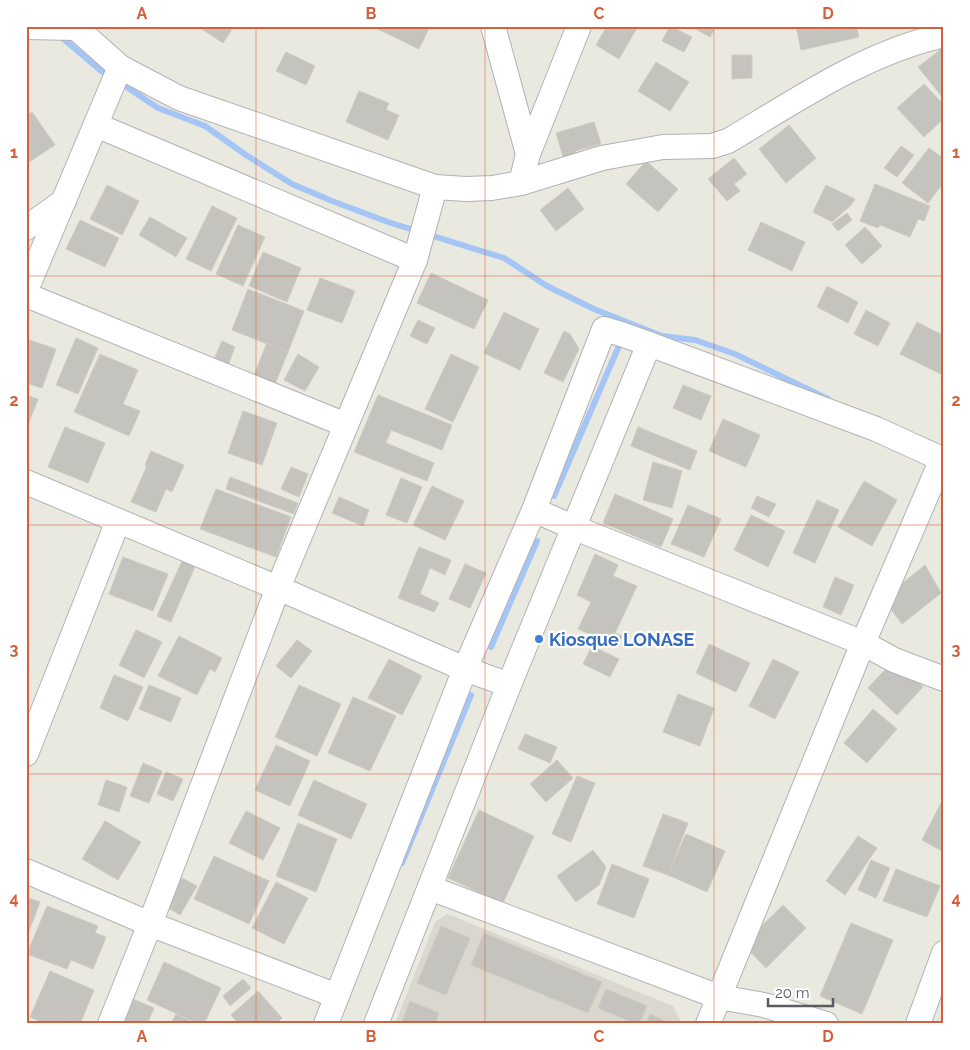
<svg xmlns="http://www.w3.org/2000/svg" width="970" height="1050" font-family="Raleway,sans-serif">
<style>
.education{fill:#dad8ce}
.lines{fill:none;stroke-linecap:round;stroke-linejoin:round}
.stream{stroke:#a5c6f5;stroke-width:6}
.building{fill:#c5c3bd;stroke:#cecbbf}
.street-casing{stroke:#b1b2b6;stroke-width:26}
.street{stroke:#fff;stroke-width:24}
.grid{fill:none;stroke:#d55e3b;stroke-width:1;stroke-opacity:0.55}
.shop-dot{fill:#3f7fe0;stroke:#fff;stroke-width:2}
.labels{text-anchor:middle;dominant-baseline:central;stroke-width:4.5;stroke-linejoin:round;paint-order:stroke}
.shop-label{font-size:18px;font-weight:bold;fill:#366cbe;stroke:#fff;text-anchor:start}
.neatline{fill:none;stroke:#d55e3b;stroke-width:2}
.grid-label{font-size:16px;text-anchor:middle;font-weight:bold;fill:#d55e3b}
</style>
<rect width="100%" height="100%" fill="#eae9e0"/>
<path class="education" d="M448 914 673 1006 681 1022 680 1024H395L435 922Z"/>
<g class="lines">
<g class="stream">
<path d="M60 36 100 70 110 77"/>
<path d="M119 82 158 108 205 126 246 155 292 184 332 201 388 222 504 258 547 286 594 309 662 336 695 340 735 354 828 399"/>
<path d="M554 496 622 339"/>
<path d="M491 647 537 541"/>
<path d="M402 863 471 695"/>
</g>
</g>
<g class="building">
<path d="M197 26H234L223 43Z"/>
<path d="M379 26H430L419 49 378 29Z"/>
<path d="M607 26H638L619 59 596 45Z"/>
<path d="M670 26 692 37 684 52 662 41Z"/>
<path d="M690 26H716L710 37Z"/>
<path d="M796 26H856L859 37 801 50Z"/>
<path d="M944 47V99L918 67Z"/>
<path d="M286 52 315 66 306 85 276 71Z"/>
<path d="M732 55H752V78L732 79Z"/>
<path d="M656 62 689 82 670 111 638 91Z"/>
<path d="M924 84 944 105V118L924 137 897 108Z"/>
<path d="M359 91 389 103 386 110 399 115 388 140 346 122Z"/>
<path d="M32 112 55 145 26 164V116Z"/>
<path d="M594 122 601 144 575 151 576 156 564 160 556 133Z"/>
<path d="M789 125 816 158 786 183 759 149Z"/>
<path d="M901 146 914 155 897 177 884 168Z"/>
<path d="M929 148 944 159V182L928 203 902 183Z"/>
<path d="M734 158 747 174 734 184 740 191 727 201 708 179Z"/>
<path d="M646 161 678 189 658 212 626 184Z"/>
<path d="M875 184 930 206 924 221 918 219 910 237 880 225 878 228 860 221Z"/>
<path d="M107 185 139 201 122 235 90 219Z"/>
<path d="M826 185 855 199 851 205 832 222 813 212Z"/>
<path d="M568 188 584 209 556 231 540 210Z"/>
<path d="M212 206 237 218 211 271 186 259Z"/>
<path d="M847 213 852 220 838 231 832 224Z"/>
<path d="M150 217 187 238 176 257 139 235Z"/>
<path d="M80 220 119 238 105 267 66 249Z"/>
<path d="M761 222 805 242 792 271 748 250Z"/>
<path d="M238 225 265 237 243 286 216 274Z"/>
<path d="M865 227 882 246 862 264 845 245Z"/>
<path d="M263 252 301 268 287 302 249 286Z"/>
<path d="M431 273 488 300 474 329 417 303Z"/>
<path d="M320 278 355 291 342 323 307 310Z"/>
<path d="M827 286 858 302 848 323 817 307Z"/>
<path d="M248 289 304 311 288 352 232 330Z"/>
<path d="M866 310 890 323 878 346 854 334Z"/>
<path d="M504 312 539 329 520 370 484 353Z"/>
<path d="M418 320 435 328 427 344 410 336Z"/>
<path d="M917 322 944 336V369L941 374 900 354Z"/>
<path d="M564 331 570 334 579 349 563 382 544 373Z"/>
<path d="M76 338 98 348 78 394 56 385Z"/>
<path d="M26 339 56 349 42 388 26 383Z"/>
<path d="M222 341 235 347 227 368 213 362Z"/>
<path d="M267 343 288 352 273 389 252 380Z"/>
<path d="M100 354 138 370 123 404 140 411 129 436 74 412Z"/>
<path d="M298 354 319 367 305 391 284 380Z"/>
<path d="M451 354 479 367 453 422 425 409Z"/>
<path d="M683 385 711 396 701 420 673 408Z"/>
<path d="M26 395 38 399 26 430Z"/>
<path d="M378 395 452 425 442 450 391 430 386 443 434 463 427 481 354 452Z"/>
<path d="M243 411 277 423 262 465 228 453Z"/>
<path d="M723 419 760 435 746 467 709 451Z"/>
<path d="M65 427 105 443 88 483 48 467Z"/>
<path d="M638 427 697 451 690 470 631 446Z"/>
<path d="M151 451 184 465 172 492 166 489 156 512 131 502 147 466 145 465Z"/>
<path d="M653 462 682 471 672 508 643 500Z"/>
<path d="M291 467 308 474 299 497 281 489Z"/>
<path d="M230 477 298 503 294 514 226 489Z"/>
<path d="M401 478 422 487 407 523 386 515Z"/>
<path d="M864 481 897 500 872 546 838 527Z"/>
<path d="M432 486 464 501 445 540 413 525Z"/>
<path d="M216 489 291 517 276 557 200 529Z"/>
<path d="M615 494 673 519 661 547 603 523Z"/>
<path d="M757 496 776 504 769 517 751 508Z"/>
<path d="M339 497 369 510 363 526 332 513Z"/>
<path d="M817 500 839 510 815 563 793 553Z"/>
<path d="M688 505 721 519 704 557 671 544Z"/>
<path d="M751 515 785 531 768 567 734 550Z"/>
<path d="M419 547 451 560 445 575 430 568 420 594 439 603 434 612 398 598Z"/>
<path d="M595 554 618 565 613 576 637 586 615 633 622 636 618 646 578 629 591 602 577 595Z"/>
<path d="M123 557 168 574 153 611 109 594Z"/>
<path d="M183 559 196 564 171 622 157 616Z"/>
<path d="M465 564 486 573 470 608 449 599Z"/>
<path d="M925 565 941 593 902 624 883 599Z"/>
<path d="M835 577 854 585 841 615 823 607Z"/>
<path d="M136 630 162 642 144 678 119 665Z"/>
<path d="M179 636 222 658 215 672 210 669 197 695 158 676Z"/>
<path d="M297 640 312 651 291 678 276 666Z"/>
<path d="M709 644 750 663 736 692 696 673Z"/>
<path d="M592 646 619 659 610 677 583 664Z"/>
<path d="M389 659 422 676 402 715 368 698Z"/>
<path d="M773 659 799 672 775 719 749 706Z"/>
<path d="M894 660 923 687 897 715 868 688Z"/>
<path d="M114 675 143 687 128 721 100 708Z"/>
<path d="M149 685 181 698 171 722 139 709Z"/>
<path d="M299 685 341 704 317 756 275 737Z"/>
<path d="M678 694 714 708 700 746 663 732Z"/>
<path d="M353 697 396 716 370 771 328 753Z"/>
<path d="M873 709 897 729 867 763 844 743Z"/>
<path d="M525 734 557 747 550 763 518 749Z"/>
<path d="M276 745 310 761 290 806 255 790Z"/>
<path d="M557 760 573 778 546 802 530 784Z"/>
<path d="M143 763 162 771 149 803 130 796Z"/>
<path d="M166 772 183 779 173 801 157 794Z"/>
<path d="M577 776 595 783 571 842 552 834Z"/>
<path d="M106 780 127 787 119 812 98 805Z"/>
<path d="M314 780 367 804 351 839 298 815Z"/>
<path d="M941 803 944 804V848L942 851 922 840Z"/>
<path d="M479 810 534 836 503 903 448 878Z"/>
<path d="M246 811 280 828 263 860 229 843Z"/>
<path d="M663 814 688 823 668 875 643 866Z"/>
<path d="M105 821 141 842 118 880 82 859Z"/>
<path d="M298 823 337 839 316 892 276 876Z"/>
<path d="M686 834 725 851 707 892 668 875Z"/>
<path d="M858 836 877 848 845 895 826 881Z"/>
<path d="M593 850 606 867 599 885 576 902 557 876Z"/>
<path d="M214 856 269 881 249 924 194 899Z"/>
<path d="M871 860 890 868 876 898 858 890Z"/>
<path d="M612 864 649 879 634 918 597 904Z"/>
<path d="M896 869 940 886 927 917 883 901Z"/>
<path d="M182 878 197 886 180 915 165 906Z"/>
<path d="M276 882 308 898 284 944 252 928Z"/>
<path d="M26 897 40 902 26 939Z"/>
<path d="M783 905 806 928 766 968 743 944Z"/>
<path d="M47 906 98 926 95 933 106 937 93 969 71 960 67 969 27 954Z"/>
<path d="M851 923 893 940 862 1014 820 996Z"/>
<path d="M441 926 470 938 446 995 417 983Z"/>
<path d="M484 933 602 982 588 1013 471 965Z"/>
<path d="M164 962 221 988 204 1024H199L147 1000Z"/>
<path d="M50 971 94 990 80 1024H72L66 1021 65 1024H46L30 1017Z"/>
<path d="M243 979 251 988 230 1006 223 996Z"/>
<path d="M606 989 647 1006 639 1024H637L598 1008Z"/>
<path d="M258 991 282 1018 276 1024H239L231 1015Z"/>
<path d="M133 999 154 1008 148 1022 152 1024H123Z"/>
<path d="M410 1001 439 1013 435 1024H401Z"/>
<path d="M176 1014 196 1024H171Z"/>
<path d="M650 1014 672 1024H646Z"/>
</g>
<g class="lines">
<defs>
<g id="street">
<path d="M74 26 120 67 179 98 435 187 466 189 492 188 521 183 602 158 663 147 712 146 728 141C797 100 865 53 944 35"/>
<path d="M493 26 528 154"/>
<path d="M26 27 75 28"/>
<path d="M96 125 415 260"/>
<path d="M521 183 528 154 579 26"/>
<path d="M26 228 64 201"/>
<path d="M26 290 120 67"/>
<path d="M26 295 346 425"/>
<path d="M26 482 278 588 465 669 509 685"/>
<path d="M534 510 575 528 863 643 894 660 944 679"/>
<path d="M26 754 118 521"/>
<path d="M26 871 150 924 337 996"/>
<path d="M430 888 719 997 764 1005 826 1024"/>
<path d="M110 1024 150 924 278 588 415 260 435 187"/>
<path d="M326 1024 465 669 534 510 604 329 621 334 649 344 876 429 944 460"/>
<path d="M376 1024 509 685 649 344"/>
<path d="M708 1024 863 643 942 459"/>
<path d="M918 1024 944 953"/>
</g>
</defs>
<use href="#street" class="street-casing"/>
<use href="#street" class="street"/>
</g>
<path class="grid" d="M256 26V1024M485 26V1024M714 26V1024M26 276H944M26 525H944M26 774H944"/>
<circle class="shop-dot" cx="539" cy="639" r="5"/>
<g class="labels">
<g class="shop-label">
<text x="549" y="639">Kiosque LONASE</text>
</g>
</g>
<rect width="970" height="1050" fill="none" stroke="#ffffff" stroke-width="55"/>
<path d="M768 998v8h65v-8" fill="none" stroke="#595b5f" stroke-width="2.5"/>
<text x="775" y="998" font-size="15" fill="#595b5f" stroke="#ffffff" stroke-width="4" paint-order="stroke">20 m</text>
<rect x="28" y="28" width="914" height="994" class="neatline"/>
<g class="grid-label">
<text x="142" y="19">A</text>
<text x="371" y="19">B</text>
<text x="599" y="19">C</text>
<text x="828" y="19">D</text>
<text x="14" y="158">1</text>
<text x="956" y="158">1</text>
<text x="14" y="406">2</text>
<text x="956" y="406">2</text>
<text x="14" y="655">3</text>
<text x="956" y="655">3</text>
<text x="14" y="904">4</text>
<text x="956" y="904">4</text>
<text x="142" y="1042">A</text>
<text x="371" y="1042">B</text>
<text x="599" y="1042">C</text>
<text x="828" y="1042">D</text>
</g>
</svg>
